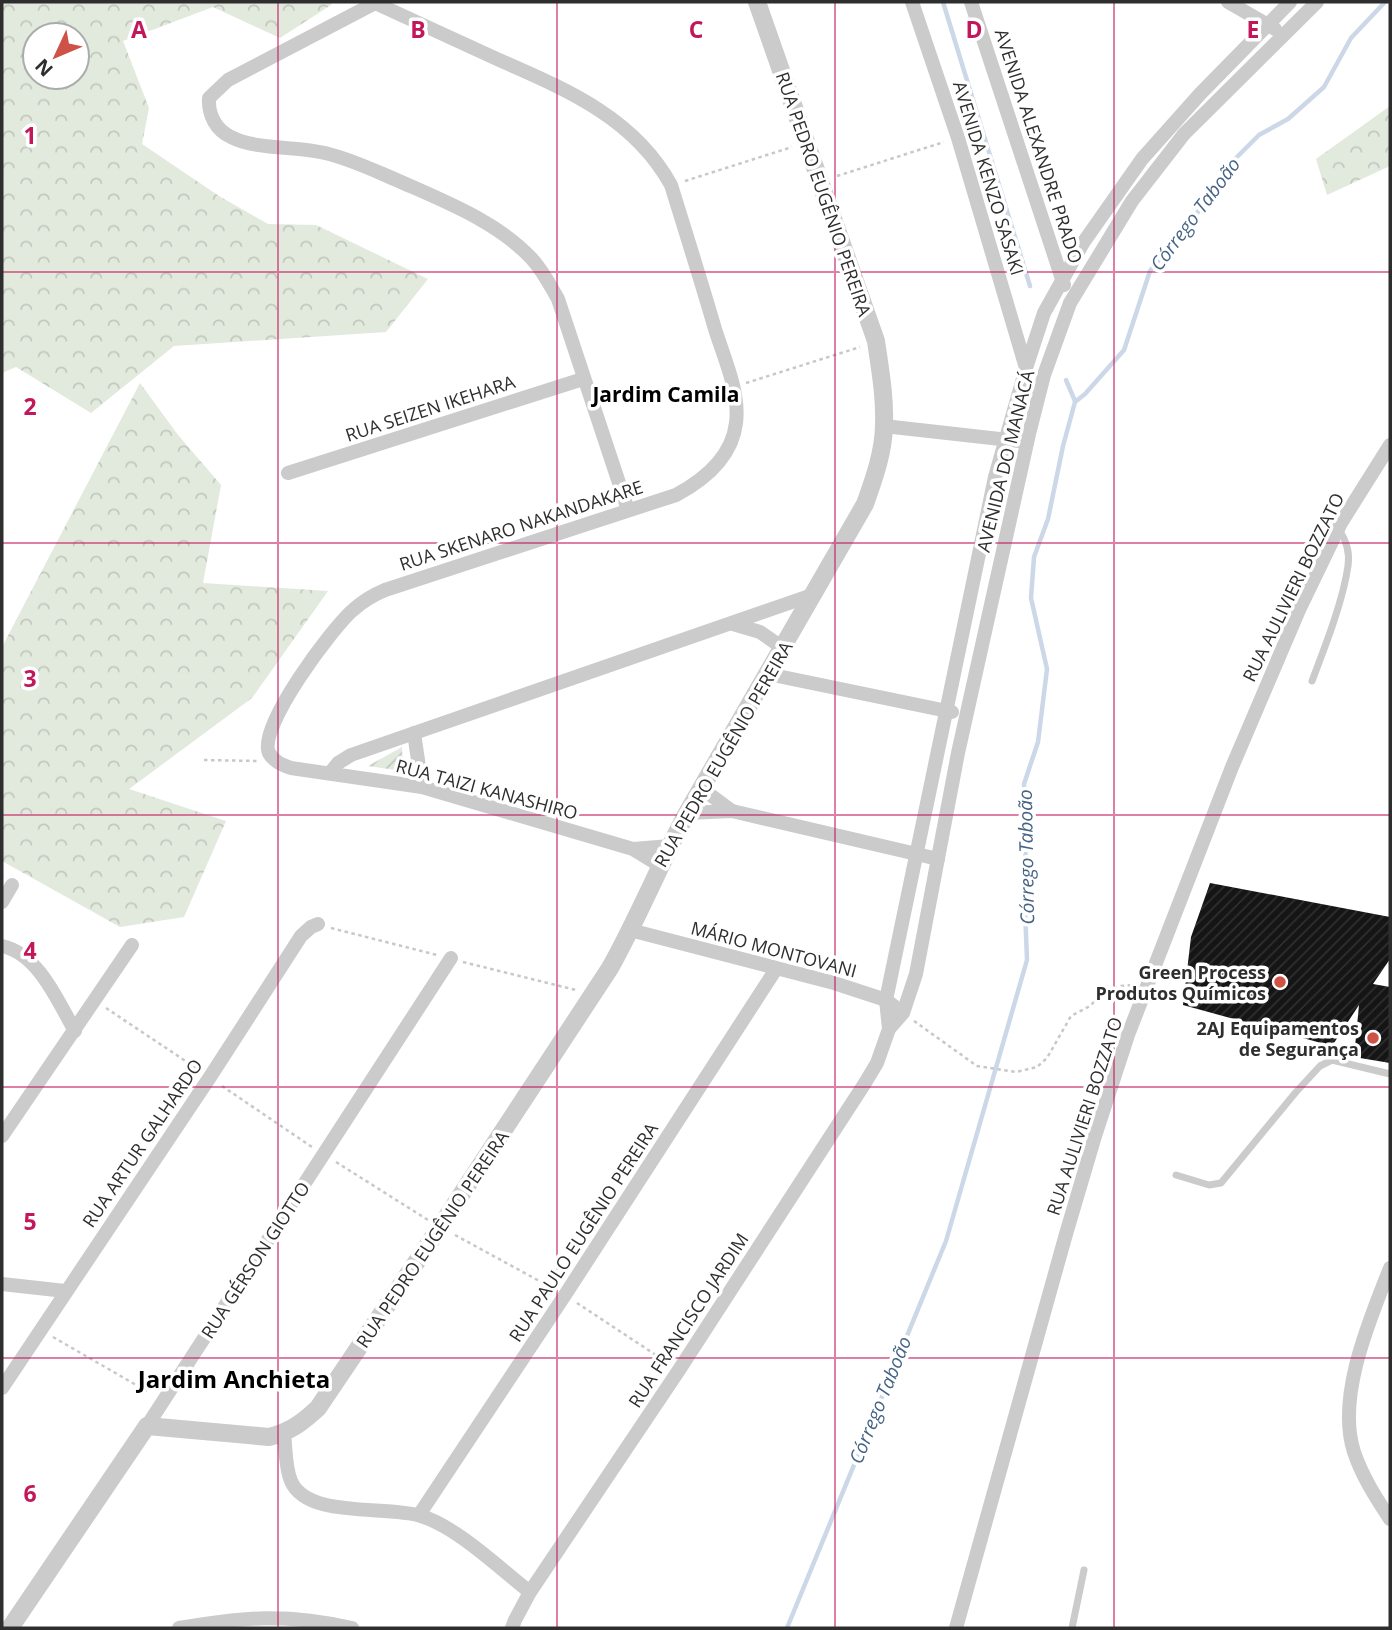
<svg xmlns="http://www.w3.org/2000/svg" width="1392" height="1630" font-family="'Open Sans',sans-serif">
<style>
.forest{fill:url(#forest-crowns);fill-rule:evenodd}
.garden{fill:url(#garden-furrows)}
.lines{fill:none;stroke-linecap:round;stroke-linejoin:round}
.stream{stroke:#ccd8e7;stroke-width:4.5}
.building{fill:url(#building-hatch)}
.path{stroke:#c8c8c8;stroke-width:2.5;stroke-dasharray:3.5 3.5;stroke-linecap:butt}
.service{stroke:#cbcbcb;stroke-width:7}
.minor{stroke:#cbcbcb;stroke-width:14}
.tertiary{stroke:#cbcbcb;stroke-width:18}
.grid{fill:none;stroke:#c2185b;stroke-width:2;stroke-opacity:0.55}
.poi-dot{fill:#cf5246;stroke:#fff;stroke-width:2.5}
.labels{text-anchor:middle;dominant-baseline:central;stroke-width:7;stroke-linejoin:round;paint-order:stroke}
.street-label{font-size:18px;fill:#2e2e2e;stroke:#fff}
.poi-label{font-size:18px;font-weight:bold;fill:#2e2e2e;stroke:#fff;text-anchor:end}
.water-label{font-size:19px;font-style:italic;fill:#466385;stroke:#fff}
.quarter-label{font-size:21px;font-weight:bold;fill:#000;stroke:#fff}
.district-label{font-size:24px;font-weight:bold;fill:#000;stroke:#fff}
.grid-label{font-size:23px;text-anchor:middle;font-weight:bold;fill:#c2185b;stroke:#fff;stroke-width:7;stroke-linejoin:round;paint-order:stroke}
</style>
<defs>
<pattern id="forest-crowns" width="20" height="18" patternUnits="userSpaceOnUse" patternTransform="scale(1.75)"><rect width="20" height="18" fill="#e2e9dd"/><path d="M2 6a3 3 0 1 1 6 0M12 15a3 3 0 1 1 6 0" fill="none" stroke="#c2c8be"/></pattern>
<pattern id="garden-furrows" width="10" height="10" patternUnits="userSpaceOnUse" patternTransform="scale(1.75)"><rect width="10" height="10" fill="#e2e9dd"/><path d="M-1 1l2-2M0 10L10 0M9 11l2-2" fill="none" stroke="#c2c8be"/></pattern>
<pattern id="building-hatch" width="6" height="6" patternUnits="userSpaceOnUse" patternTransform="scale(1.75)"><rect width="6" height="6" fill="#151515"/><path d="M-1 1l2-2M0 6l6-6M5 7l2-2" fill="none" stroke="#2f2f2f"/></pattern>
</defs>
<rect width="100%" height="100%" fill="#fff"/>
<g class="forest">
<path d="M2 2H332L331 5 280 38 213 7 123 41 149 108 142 144 219 196 268 224 316 225 428 279 386 332 174 346 91 413 16 367 2 373ZM35 35H77V77H35Z"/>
<path d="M1390 106V166L1327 195 1316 159Z"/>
<path d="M140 383 178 435 221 485 203 583 328 591 252 698 129 789 226 821 184 917 120 927 2 861V647Z"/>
</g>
<path class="garden" d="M402 747 403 771 368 766Z"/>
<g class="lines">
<g class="stream">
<path d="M943 2 1030 286"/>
<path d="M1066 380 1075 401"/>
<path d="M787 1628 946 1241 1027 960 1024 882 1027 825 1024 784 1038 742 1047 669 1031 598 1034 557 1048 519 1063 446 1075 402 1085 394 1124 350 1150 271 1210 197 1232 162 1259 135 1288 119 1324 87 1351 38 1385 2"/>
</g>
</g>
<path class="building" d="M1210 883 1390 917V959L1373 984 1390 987V1063L1354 1057 1359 1005 1332 1046 1183 1005 1191 937Z"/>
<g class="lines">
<g class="path">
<path d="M837 176 944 142"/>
<path d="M685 181 792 147"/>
<path d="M746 383 860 347"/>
<path d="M204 760 258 761"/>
<path d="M331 928 437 955"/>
<path d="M463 962 576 990"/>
<path d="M106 1008 199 1070"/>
<path d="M914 1021 977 1066 1016 1072 1037 1067 1047 1058 1071 1016 1090 1006 1102 994 1121 986 1132 985"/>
<path d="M222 1086 312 1147"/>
<path d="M336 1162 428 1220"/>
<path d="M455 1235 554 1289"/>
<path d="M577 1303 668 1363"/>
<path d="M53 1337 150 1393"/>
</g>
<g class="service">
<path d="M1312 681C1325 647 1343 601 1348 566 1350 553 1346 540 1339 530"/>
<path d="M1176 1175 1209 1185 1221 1183 1296 1092 1320 1066 1332 1060 1390 1074"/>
<path d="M1072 1628 1084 1570"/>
</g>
<g class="minor">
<path d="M377 2 228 80 209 98C208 115 216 130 231 137 256 150 296 146 325 153 351 159 375 171 399 181 444 201 498 222 532 259 543 271 550 285 558 299L628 510"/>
<path d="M912 2 958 138 1026 368"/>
<path d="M971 2 1064 285"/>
<path d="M1228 2 1275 29"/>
<path d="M375 3C416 22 456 40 497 59 565 89 634 117 671 185 686 233 701 281 715 329 724 358 740 392 736 423 732 457 704 480 676 495L385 590C373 595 363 601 353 610 332 628 257 728 269 753 274 762 283 765 291 768L422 787 633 849 659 865"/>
<path d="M884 426 1027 442"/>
<path d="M288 473 583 379"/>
<path d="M733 624 760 632 783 648"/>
<path d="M768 674 952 712"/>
<path d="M414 733 422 787"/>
<path d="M330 773 338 763 351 755 815 594"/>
<path d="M701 788 732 811"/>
<path d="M687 813 732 811 938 859"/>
<path d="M633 849 670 846"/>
<path d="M2 902 12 885"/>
<path d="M630 930 834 983 886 1000 894 1006"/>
<path d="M2 946C39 954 58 1002 75 1031"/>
<path d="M889 1029 903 1013 916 974 958 753 1029 434 1044 375 1070 303 1132 201 1184 134 1317 2"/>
<path d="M2 1136 132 945"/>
<path d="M1390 1268C1370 1319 1336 1397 1354 1452 1362 1476 1376 1498 1390 1519"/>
<path d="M2 1284 65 1291"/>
<path d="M2 1388 210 1077 301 936 311 927 318 924"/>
<path d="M147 1426 451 958"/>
<path d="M284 1434C286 1449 285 1467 291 1481 307 1519 387 1505 421 1516 457 1527 499 1568 530 1592"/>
<path d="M419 1515 565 1295 776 969"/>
<path d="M179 1628C244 1617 286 1613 352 1628"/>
<path d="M512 1628 515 1620 530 1592 679 1370 865 1083 877 1063 889 1029 886 1000 995 477 1026 368 1044 313 1083 243 1142 159 1200 94 1290 2"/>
<path d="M956 1628 1066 1234 1095 1136 1128 1035 1232 767 1299 610 1341 523 1390 445"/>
</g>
<path class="tertiary" d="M10 1628 147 1426 269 1437C290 1432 303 1422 318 1408L440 1227 610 968C638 918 660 864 687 813L865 504C874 479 884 451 884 424 885 396 880 369 876 341L757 2"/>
</g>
<path class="grid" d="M278 2V1628M557 2V1628M835 2V1628M1114 2V1628M2 272H1390M2 543H1390M2 815H1390M2 1087H1390M2 1358H1390"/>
<g class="poi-dot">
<circle cx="1280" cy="982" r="7"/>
<circle cx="1373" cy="1038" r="7"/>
</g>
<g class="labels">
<g class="street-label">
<text transform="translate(1039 146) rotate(72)">AVENIDA ALEXANDRE PRADO</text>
<text transform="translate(989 178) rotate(73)">AVENIDA KENZO SASAKI</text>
<text transform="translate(824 194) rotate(71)">RUA PEDRO EUGÊNIO PEREIRA</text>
<text transform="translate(430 408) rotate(-18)">RUA SEIZEN IKEHARA</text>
<text transform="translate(1005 461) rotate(-76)">AVENIDA DO MANACÁ</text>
<text transform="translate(521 525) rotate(-18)">RUA SKENARO NAKANDAKARE</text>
<text transform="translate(1293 587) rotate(-64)">RUA AULIVIERI BOZZATO</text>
<text transform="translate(723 754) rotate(-60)">RUA PEDRO EUGÊNIO PEREIRA</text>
<text transform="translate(487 789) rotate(15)">RUA TAIZI KANASHIRO</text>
<text transform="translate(774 949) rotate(15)">MÁRIO MONTOVANI</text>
<text transform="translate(1084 1116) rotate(-72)">RUA AULIVIERI BOZZATO</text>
<text transform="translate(142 1143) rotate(-56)">RUA ARTUR GALHARDO</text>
<text transform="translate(583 1232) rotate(-57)">RUA PAULO EUGÊNIO PEREIRA</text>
<text transform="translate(432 1239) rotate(-56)">RUA PEDRO EUGÊNIO PEREIRA</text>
<text transform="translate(255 1260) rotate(-57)">RUA GÉRSON GIOTTO</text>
<text transform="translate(688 1320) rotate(-57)">RUA FRANCISCO JARDIM</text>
</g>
<g class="poi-label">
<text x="1266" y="972">Green Process<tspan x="1266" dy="21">Produtos Químicos</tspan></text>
<text x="1359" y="1028">2AJ Equipamentos<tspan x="1359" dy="21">de Segurança</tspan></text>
</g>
<g class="water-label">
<text transform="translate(1195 214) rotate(-53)">Córrego Taboão</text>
<text transform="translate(1026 857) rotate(-91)">Córrego Taboão</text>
<text transform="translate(880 1400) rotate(-68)">Córrego Taboão</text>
</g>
<g class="quarter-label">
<text x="666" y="394">Jardim Camila</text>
</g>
<g class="district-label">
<text x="234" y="1378">Jardim Anchieta</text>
</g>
</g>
<g class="grid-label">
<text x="139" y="38">A</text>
<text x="418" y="38">B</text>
<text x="696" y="38">C</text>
<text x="974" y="38">D</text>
<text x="1253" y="38">E</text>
<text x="30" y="144">1</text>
<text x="30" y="415">2</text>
<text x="30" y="687">3</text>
<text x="30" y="959">4</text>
<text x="30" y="1230">5</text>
<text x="30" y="1502">6</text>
</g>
<rect width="1392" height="1630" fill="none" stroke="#2e2e2e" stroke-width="7"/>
<g transform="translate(56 56) rotate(226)"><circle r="33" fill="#ffffff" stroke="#ababab" stroke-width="2"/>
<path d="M0-5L12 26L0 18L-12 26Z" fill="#cf5246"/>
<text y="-10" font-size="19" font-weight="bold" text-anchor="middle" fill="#2e2e2e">N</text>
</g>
</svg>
